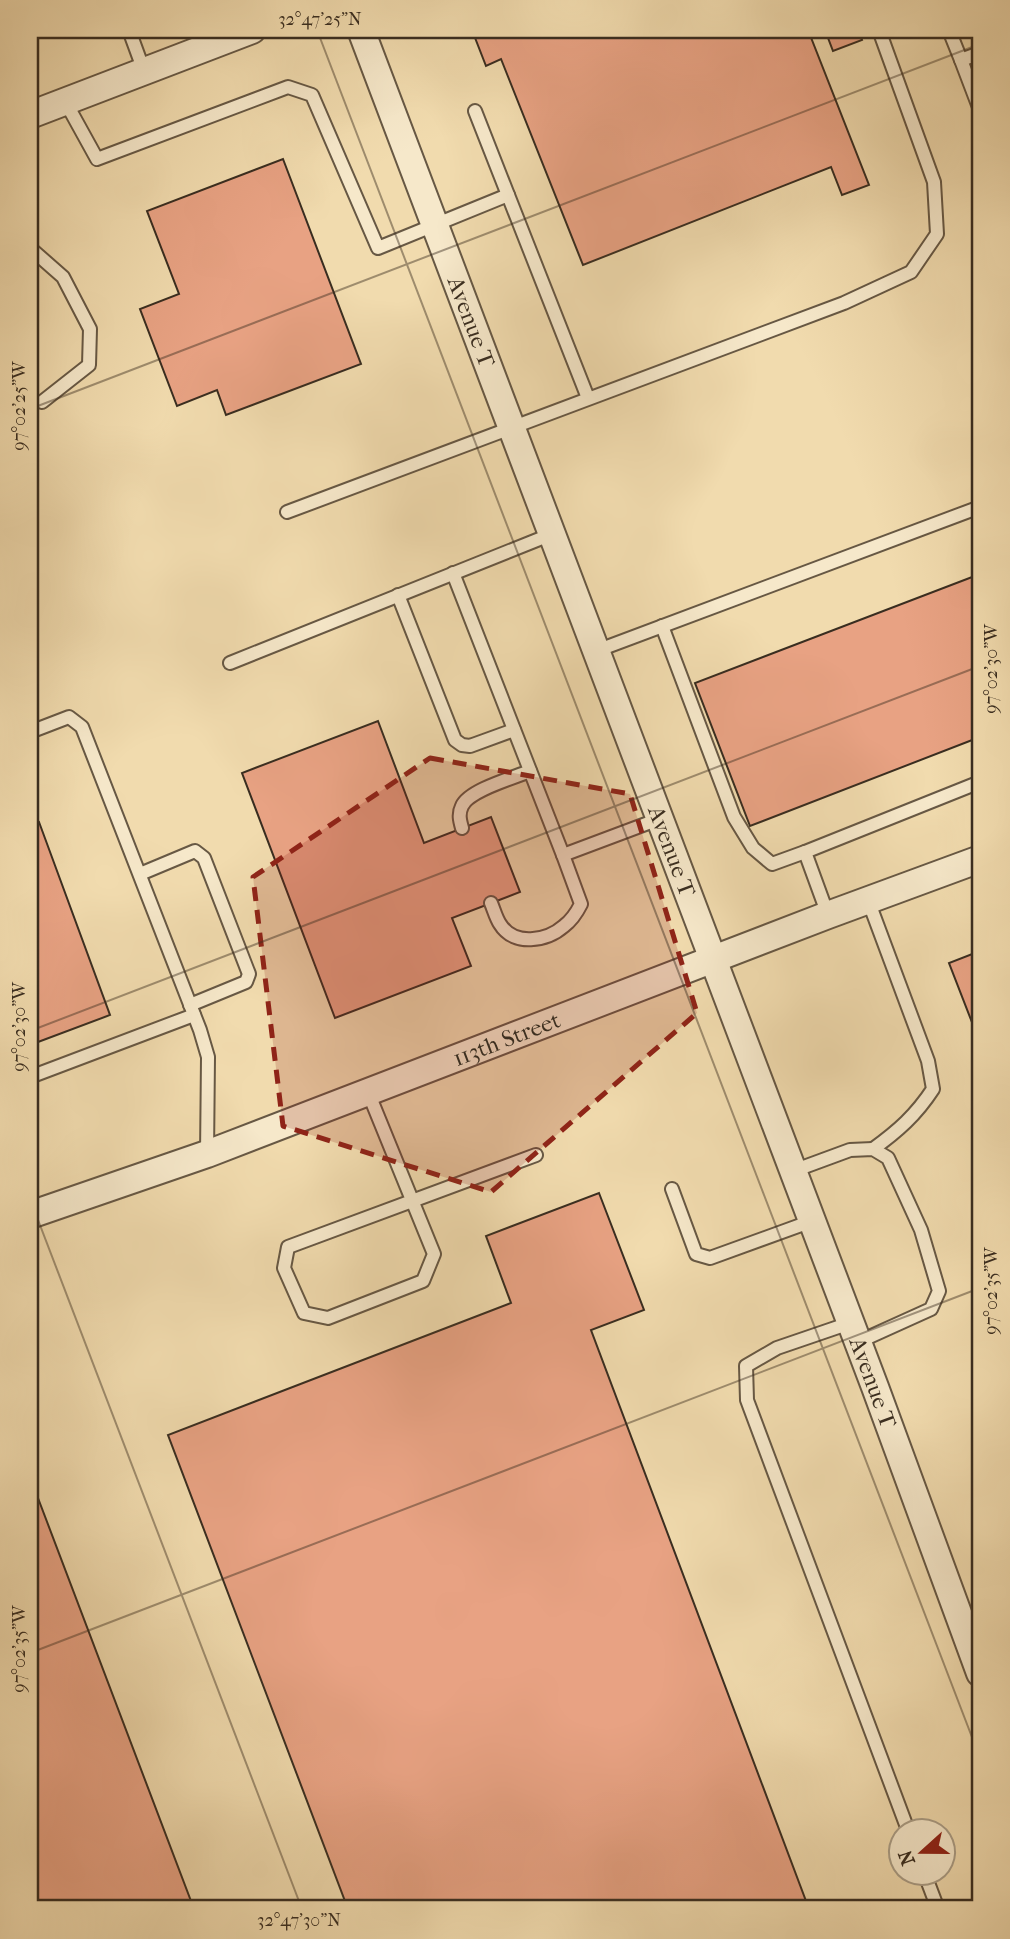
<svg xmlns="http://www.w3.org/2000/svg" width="1010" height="1939" font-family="'IM FELL French Canon',serif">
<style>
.building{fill:#e8a283;stroke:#392d20;stroke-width:2}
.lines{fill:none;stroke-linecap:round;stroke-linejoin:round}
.service-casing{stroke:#675844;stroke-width:16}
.minor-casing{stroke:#675844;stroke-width:30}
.service{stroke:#f6e8ca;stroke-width:12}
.minor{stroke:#f6e8ca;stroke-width:26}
.marked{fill:#8f2418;fill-opacity:0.2;stroke:#8f2418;stroke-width:5;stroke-dasharray:14 9;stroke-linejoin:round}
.ticks{fill:none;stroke:#392d20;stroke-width:2;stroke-opacity:0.45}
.labels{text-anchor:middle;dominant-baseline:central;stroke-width:7;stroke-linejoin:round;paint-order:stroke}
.street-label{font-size:23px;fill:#392d20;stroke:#f6e8ca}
.neatline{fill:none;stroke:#392d20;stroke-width:2.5}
.ticks-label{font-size:18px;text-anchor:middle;fill:#392d20}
</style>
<rect width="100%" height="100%" fill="#f1dbae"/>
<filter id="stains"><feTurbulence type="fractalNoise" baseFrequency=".00286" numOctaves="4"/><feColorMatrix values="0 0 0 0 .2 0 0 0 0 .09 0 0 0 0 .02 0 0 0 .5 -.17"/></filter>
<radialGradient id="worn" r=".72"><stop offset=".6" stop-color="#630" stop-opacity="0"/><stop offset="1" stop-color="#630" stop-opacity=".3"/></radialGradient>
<g class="building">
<path d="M472 30H808L869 185 842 195 831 167 583 265 501 59 486 66Z"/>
<path d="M825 30H858L862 40 833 51Z"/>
<path d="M283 159 361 364 226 415 217 390 177 406 140 309 179 294 147 211Z"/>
<path d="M980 574V737L750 826 695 683Z"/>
<path d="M378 721 424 843 491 817 520 892 452 918 471 966 335 1018 242 773Z"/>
<path d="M39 822 110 1015 30 1045V825Z"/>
<path d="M980 951V1043L949 963Z"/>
<path d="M599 1193 644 1310 591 1330 809 1909H348L168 1435 511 1303 486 1236Z"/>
<path d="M30 1477 194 1909H30Z"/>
</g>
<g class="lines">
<defs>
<g id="service">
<path d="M129 30 144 71"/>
<path d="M949 30 961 60 980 53"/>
<path d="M961 60 980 110"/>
<path d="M65 101 97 159 288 87 312 95 378 248 508 195 588 398"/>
<path d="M475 111 508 195"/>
<path d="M30 248 63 277 90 329 89 365 42 402"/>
<path d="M287 512 844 303 911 272 937 234 934 182 879 30"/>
<path d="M453 573 563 855 659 819"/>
<path d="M398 595 455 740 462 745 470 746 514 730"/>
<path d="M662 626 734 817 753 848 772 864 805 852"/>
<path d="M596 651 980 507"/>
<path d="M230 663 552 534"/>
<path d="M30 732 69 717 82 727 200 1030 208 1057 207 1154"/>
<path d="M462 828C460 821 458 814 462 806 469 790 513 778 530 771"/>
<path d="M140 874 195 851 204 858 249 974 246 982 190 1005"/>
<path d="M868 900 928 1061 933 1089C916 1115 898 1131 873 1149"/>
<path d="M491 903C494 910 496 918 500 924 514 947 547 941 564 926 572 920 577 912 581 904L563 855"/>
<path d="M828 915 805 852 980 782"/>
<path d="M30 1077 194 1015"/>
<path d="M368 1092 434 1254 423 1281 328 1318 304 1313 284 1268 288 1247 536 1155"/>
<path d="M793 1171 850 1150 873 1149 888 1158 921 1230 939 1291 931 1309 858 1342"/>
<path d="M672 1189 696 1254 710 1258 812 1221"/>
<path d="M850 1323 777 1348 746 1366 747 1400 908 1830"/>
<path d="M924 1872 938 1909"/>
</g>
<g id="minor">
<path id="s1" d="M361 30 875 1387 980 1673"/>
<path d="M30 115 252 30"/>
<path id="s2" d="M30 1215 207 1154 828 915 980 859"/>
</g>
</defs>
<use href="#service" class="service-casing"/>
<use href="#minor" class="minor-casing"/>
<use href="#service" class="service"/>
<use href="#minor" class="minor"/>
</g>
<path class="marked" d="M430 758 630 794 697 1013 491 1192 283 1126 253 877Z"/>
<path class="ticks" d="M317 30 980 1758M30 409 980 44M30 1031 980 666M30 1199 302 1909M30 1653 980 1288"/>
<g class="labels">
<g class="street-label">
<text stroke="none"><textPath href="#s1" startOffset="312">Avenue T</textPath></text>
<text stroke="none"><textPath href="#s1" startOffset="878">Avenue T</textPath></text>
<text stroke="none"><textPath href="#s2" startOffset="508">113th Street</textPath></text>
<text stroke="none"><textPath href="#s1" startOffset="1446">Avenue T</textPath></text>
</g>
</g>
<rect width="1010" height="1939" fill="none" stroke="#f1dbae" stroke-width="77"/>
<g transform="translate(922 1852) rotate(249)"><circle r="33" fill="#f6e8ca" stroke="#aa9d86" stroke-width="2"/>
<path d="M0-5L12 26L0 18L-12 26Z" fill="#8f2418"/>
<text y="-10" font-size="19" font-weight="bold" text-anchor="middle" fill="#392d20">N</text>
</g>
<rect x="38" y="38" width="934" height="1862" class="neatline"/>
<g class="ticks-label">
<text x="320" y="25">32°47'25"N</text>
<text transform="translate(19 406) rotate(-90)" y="6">97°02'25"W</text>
<text transform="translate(991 669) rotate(-90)" y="6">97°02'30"W</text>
<text transform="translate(19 1027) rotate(-90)" y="6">97°02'30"W</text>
<text transform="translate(991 1291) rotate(-90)" y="6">97°02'35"W</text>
<text transform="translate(19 1649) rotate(-90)" y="6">97°02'35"W</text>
<text x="299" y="1926">32°47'30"N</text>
</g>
<rect width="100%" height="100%" filter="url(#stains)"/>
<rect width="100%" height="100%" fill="url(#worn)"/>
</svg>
